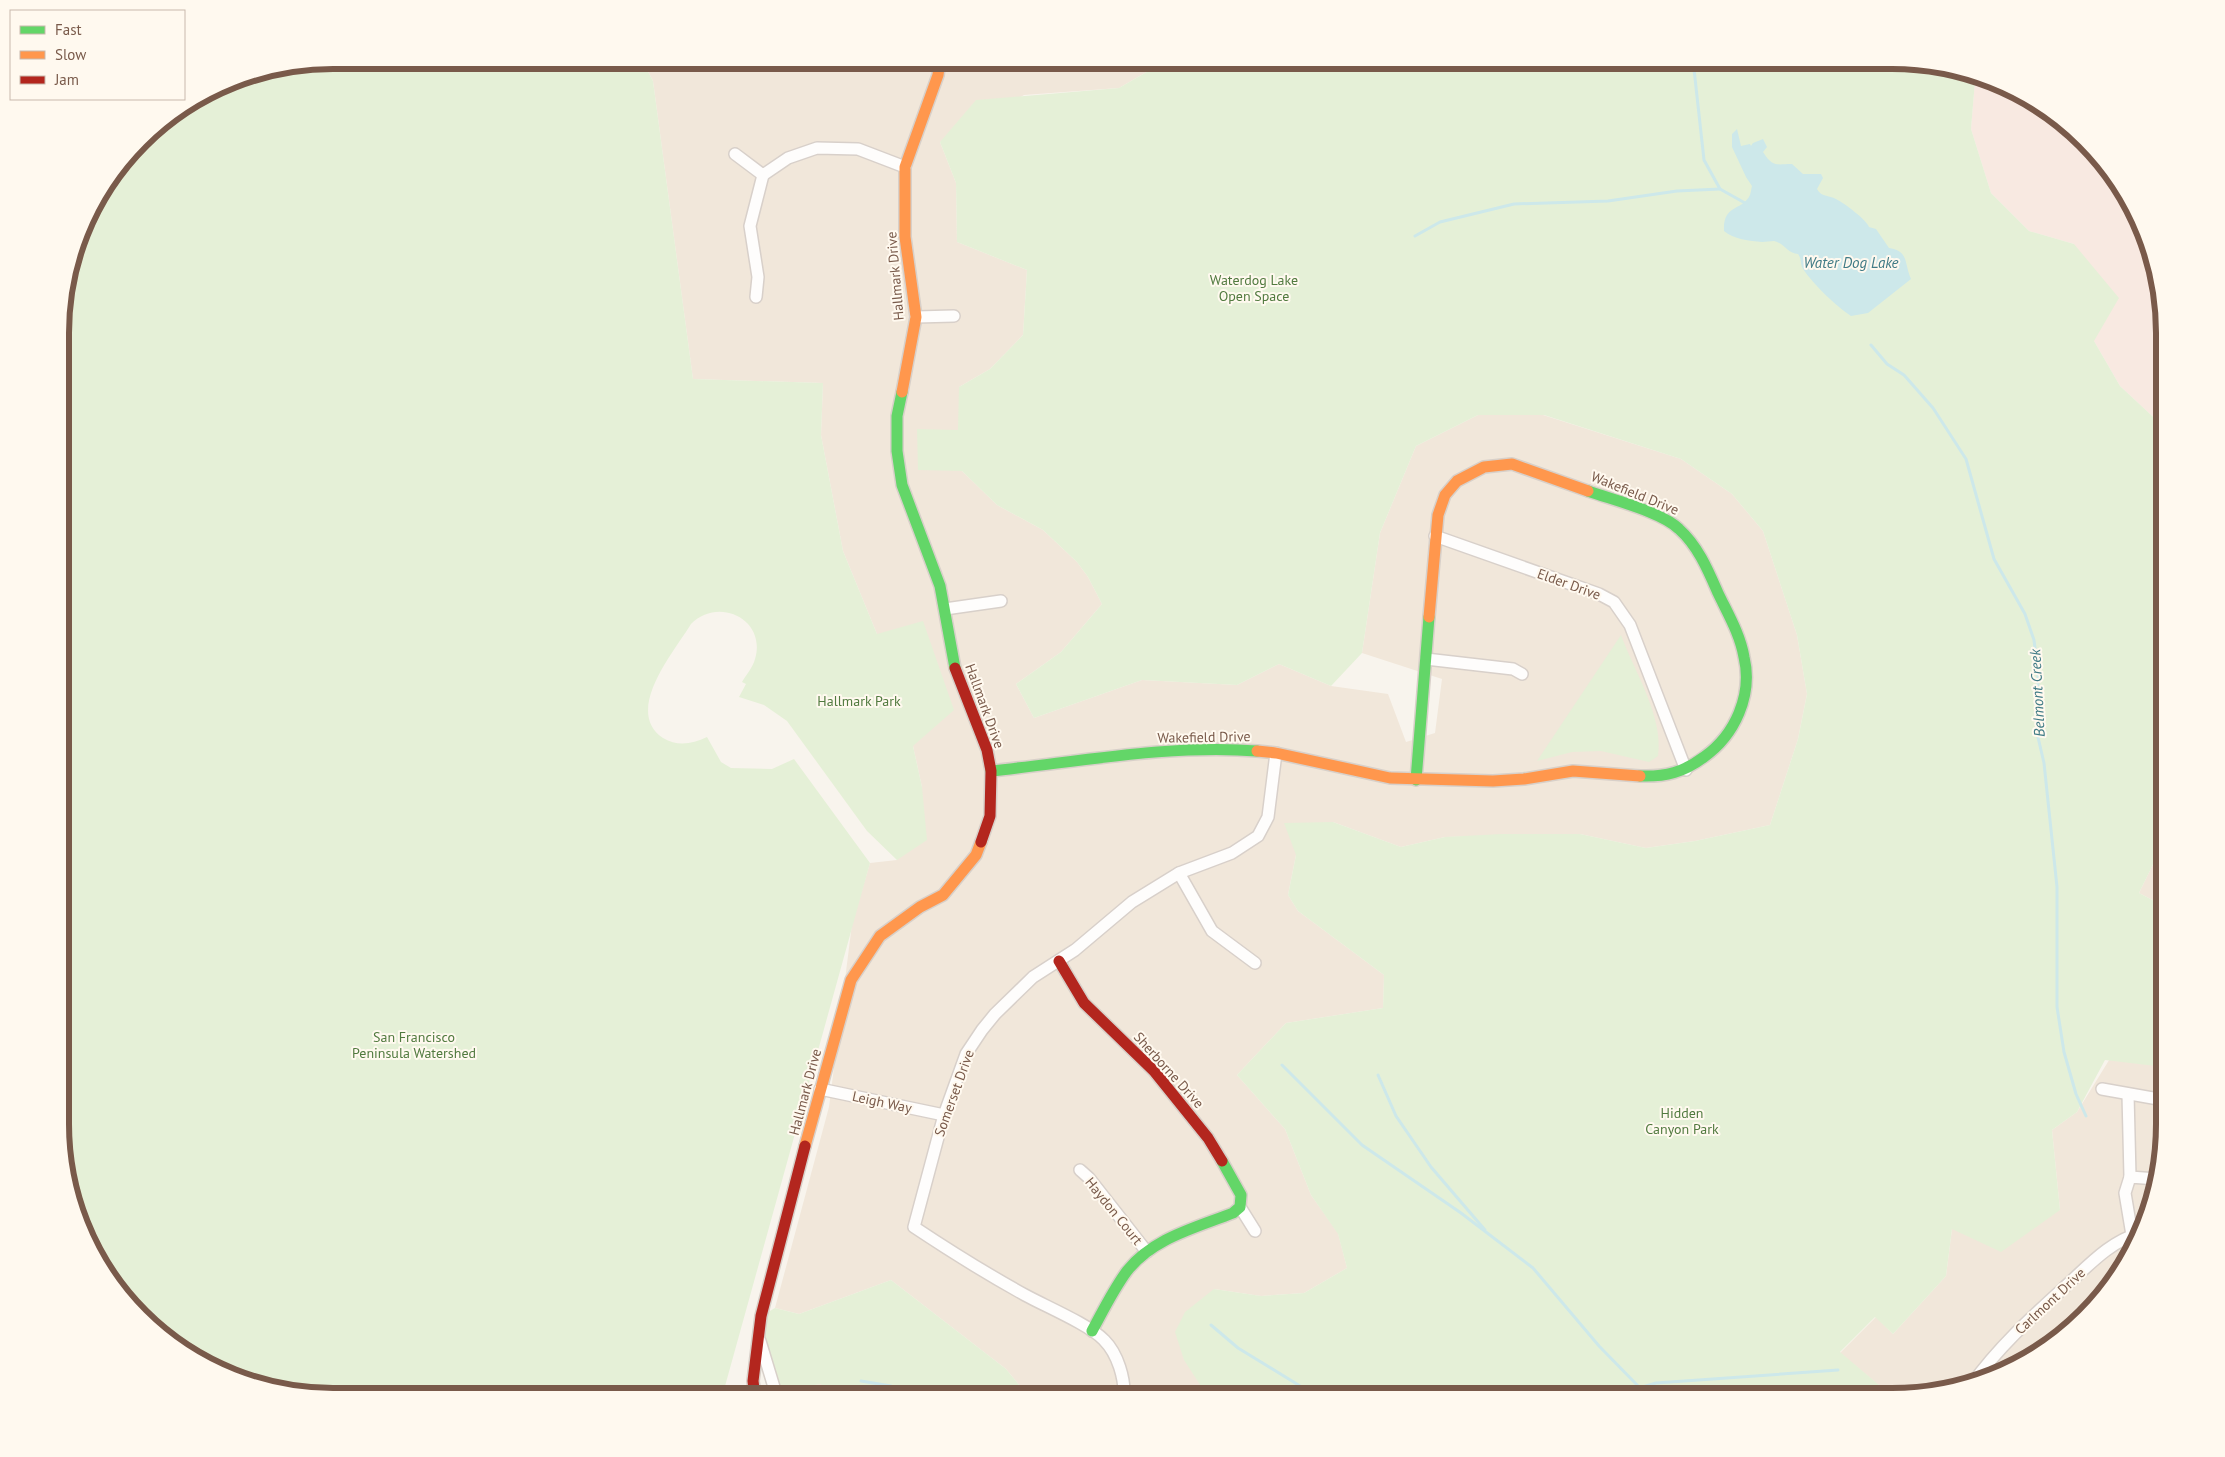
<svg xmlns="http://www.w3.org/2000/svg" width="2225" height="1457" font-family="'PT Sans',sans-serif">
<style>
.residential{fill:#f1e7da}
.commercial{fill:#f8e9e1}
.green{fill:#e5f0d7}
.water{fill:#cde8ea}
.lines{fill:none;stroke-linecap:round;stroke-linejoin:round}
.stream{stroke:#cde8ea;stroke-width:3}
.street-casing{stroke:#d8d0ca;stroke-width:14}
.fast-casing{stroke:#d8d0c9;stroke-width:14}
.slow-casing{stroke:#d8d0c9;stroke-width:14}
.jam-casing{stroke:#d8d0c9;stroke-width:14}
.street{stroke:#fefdfc;stroke-width:11}
.fast{stroke:#63d668;stroke-width:11}
.slow{stroke:#ff974d;stroke-width:11}
.jam{stroke:#b3261e;stroke-width:11}
.labels{text-anchor:middle;dominant-baseline:central;stroke-width:4;stroke-linejoin:round;paint-order:stroke}
.street-label{font-size:14px;fill:#795a4a;stroke:#fff9ef}
.park-label{font-size:14px;fill:#517a3f;stroke:#fff9ef}
.water-label{font-size:15px;font-style:italic;fill:#407b86;stroke:#fff9ef}
.rim{fill:none;stroke:#795a4a;stroke-width:6}
</style>
<rect width="100%" height="100%" fill="#f8f4ed"/>
<g class="residential">
<path d="M642 60H1175L1150 70 1119 88 1024 95 940 142 956 183 957 242 1027 270 1023 335 990 369 959 387 962 471 997 505 1043 530 1077 562 1088 577 1102 604 1061 652 1016 684 1034 718 1142 680 1237 685 1279 664 1331 686 1388 694 1406 742 1435 733 1442 679 1362 653 1380 533 1416 446 1478 415H1543L1681 459 1732 494 1763 531 1797 635 1807 694 1798 739 1770 825 1695 841 1646 848 1580 834 1445 837 1401 847 1333 822 1296 855 1288 895 1298 911 1384 975 1383 1008 1286 1023 1237 1075 1285 1129 1311 1195 1338 1233 1347 1268 1304 1293 1261 1296 1214 1289 1204 1390 1208 1397H1029L1006 1369 891 1280 799 1314 775 1308 829 1107 852 924 870 863 897 860 922 787 913 746 877 634 843 551 821 435 823 383 693 379 653 81Z"/>
<path d="M2164 559V817L2159 572Z"/>
<path d="M2164 842V906L2139 893Z"/>
<path d="M2111 1057 2164 1065V1142L2151 1212 2119 1276 2072 1329 2028 1361 1963 1388 1910 1396H1892L1840 1353 1876 1317 1893 1334 1946 1276 1952 1229 2060 1210 2052 1130 2077 1112Z"/>
<path d="M822 1384 829 1397H722L724 1390Z"/>
</g>
<path class="commercial" d="M1977 74 2044 106 2097 153 2129 197 2156 262 2164 315V427L2120 386 2094 341 2074 244 2029 231 1991 193 1971 129 1975 81Z"/>
<g class="green">
<path d="M333 60H642L653 81 693 379 823 383 821 435 843 551 877 634 923 621 954 710 913 746 922 787 927 840 897 860 867 831 787 721 764 705 739 697 746 684 742 682C746 675 753 667 755 659 767 619 718 596 691 624 674 652 623 711 663 738 678 747 692 744 707 737L721 762 731 768 772 769 794 759 870 863 722 1397H332L245 1383 181 1351 140 1317 97 1261 62 1160V297L88 212 153 128 229 81Z"/>
<path d="M1175 60H1893L1977 74 1975 81 1971 129 1991 193 2029 231 2074 244 2119 298 2094 341 2120 386 2164 427V559L2159 572 2164 842 2139 893 2164 906V1067L2105 1060 2077 1112 2052 1130 2060 1210 2001 1252 1952 1229 1946 1276 1893 1334 1875 1317 1840 1352 1892 1396 1208 1397 1184 1360 1175 1332 1185 1312 1214 1289 1261 1296 1304 1293 1347 1268 1338 1234 1311 1195 1285 1129 1237 1075 1286 1023 1383 1008 1384 975 1298 911 1288 895 1296 855 1284 823 1333 822 1401 847 1445 837 1501 834H1580L1646 848 1695 841 1770 825 1798 739 1807 694 1797 635 1763 531 1732 494 1681 459 1544 415H1478L1416 446 1380 533 1362 653 1331 686 1279 664 1237 685 1142 680 1034 718 1016 684 1061 652 1102 604 1088 577 1077 562 1043 530 997 505 962 471 918 470 917 429 958 430 959 387 990 369 1023 335 1027 270 957 242 956 183 940 142 976 100 1119 88 1150 70Z"/>
<path d="M1621 635C1634 671 1664 717 1658 756L1649 762 1601 751 1572 752 1537 761Z"/>
<path d="M891 1280 1006 1369 1029 1397H829L821 1384 776 1391 759 1339 761 1316 775 1308 799 1314Z"/>
</g>
<path class="water" d="M1737 129 1741 146 1750 144 1751 146 1753 143 1763 139 1767 147 1763 152C1773 168 1777 164 1792 164L1803 174H1821L1823 178 1817 189C1821 197 1829 195 1836 199 1844 203 1867 220 1869 227L1876 229 1889 248C1909 251 1904 263 1911 279L1868 313 1851 316C1835 305 1814 285 1803 269 1800 264 1802 259 1798 254 1788 254 1784 243 1774 241 1770 241 1766 242 1762 242 1750 241 1733 239 1724 231 1723 205 1740 211 1749 197 1751 194 1751 189 1752 186L1746 177 1732 147V134Z"/>
<g class="lines">
<g class="stream">
<path d="M1693 60 1704 160 1720 189 1745 203"/>
<path d="M1415 236 1440 222 1514 204 1608 201 1677 191 1720 189"/>
<path d="M1871 345 1887 364 1904 375 1933 408 1966 459 1994 559 2025 614 2034 640 2038 672 2037 733 2044 763 2057 887V1007L2064 1052 2076 1094 2086 1116"/>
<path d="M1282 1065 1362 1145 1461 1213 1533 1268 1599 1346 1640 1388"/>
<path d="M1378 1075 1396 1116 1431 1167 1485 1230"/>
<path d="M1211 1325 1238 1348 1318 1397"/>
<path d="M861 1381 891 1386 904 1397"/>
<path d="M1609 1397 1656 1383 1838 1370"/>
</g>
<defs>
<g id="street">
<path d="M735 154 763 175 788 158 817 148 858 149 905 167"/>
<path d="M756 297 758 277 750 226 763 175"/>
<path d="M916 317 954 316"/>
<path d="M1435 536 1599 594 1614 602 1630 625 1686 770"/>
<path d="M945 609 1001 601"/>
<path d="M1426 659 1513 669 1522 674"/>
<path d="M1179 873 1212 931 1255 963"/>
<path d="M820 1089 944 1115"/>
<path d="M2102 1089 2164 1100"/>
<path d="M2128 1094 2130 1177"/>
<path d="M1080 1170 1089 1178 1147 1252"/>
<path d="M1240 1207 1255 1231"/>
<path d="M2132 1235 2125 1193 2130 1177 2157 1179"/>
<path d="M760 1341 777 1397"/>
<path d="M1972 1384C1999 1346 2034 1315 2068 1284 2090 1264 2111 1241 2140 1233"/>
<path d="M1124 1397C1125 1379 1118 1354 1104 1340 1090 1325 1045 1306 1025 1295 987 1274 950 1251 914 1227L944 1115 966 1054 982 1030 995 1014 1033 977 1075 950 1132 902 1179 873 1232 853 1258 836 1268 817 1276 753"/>
</g>
<g id="fast">
<path d="M902 392 897 416V451L902 485 940 586 955 668"/>
<path d="M1588 491C1613 500 1662 512 1679 529 1698 546 1708 570 1718 593 1728 614 1740 634 1744 657 1753 695 1735 735 1704 757 1684 772 1666 777 1640 776"/>
<path d="M991 771C1077 762 1171 744 1257 751"/>
<path d="M1416 780 1429 617"/>
<path d="M1092 1331C1103 1311 1113 1290 1127 1271 1153 1238 1195 1228 1233 1213L1240 1207 1241 1195 1222 1161"/>
</g>
<g id="slow">
<path d="M902 392 916 317 905 237V167L938 75 940 60"/>
<path d="M1429 617 1438 515 1445 495 1457 481 1484 467 1512 464 1588 491"/>
<path d="M1257 751 1276 753 1390 778 1493 781 1524 779 1573 771 1640 776"/>
<path d="M805 1146 851 980 880 936 920 907 943 895 976 855 981 842"/>
</g>
<g id="jam">
<path d="M955 668 987 750 991 771 990 816 981 842"/>
<path d="M1059 961 1084 1003 1154 1071 1208 1138 1222 1161"/>
<path d="M755 1397 753 1381 761 1316 805 1146"/>
</g>
</defs>
<use href="#street" class="street-casing"/>
<use href="#fast" class="fast-casing"/>
<use href="#slow" class="slow-casing"/>
<use href="#jam" class="jam-casing"/>
<use href="#street" class="street"/>
<use href="#fast" class="fast"/>
<use href="#slow" class="slow"/>
<use href="#jam" class="jam"/>
</g>
<g class="labels">
<g class="street-label">
<text transform="translate(895 276) rotate(-95)">Hallmark Drive</text>
<text transform="translate(1635 493) rotate(22)">Wakefield Drive</text>
<text transform="translate(1569 584) rotate(20)">Elder Drive</text>
<text transform="translate(985 706) rotate(70)">Hallmark Drive</text>
<text transform="translate(1204 737) rotate(-1)">Wakefield Drive</text>
<text transform="translate(1169 1070) rotate(48)">Sherborne Drive</text>
<text transform="translate(805 1092) rotate(-75)">Hallmark Drive</text>
<text transform="translate(954 1093) rotate(-70)">Somerset Drive</text>
<text transform="translate(882 1102) rotate(12)">Leigh Way</text>
<text transform="translate(1114 1211) rotate(51)">Haydon Court</text>
<text transform="translate(2050 1301) rotate(-43)">Carlmont Drive</text>
</g>
<g class="park-label">
<text x="1254" y="280">Waterdog Lake<tspan x="1254" dy="16">Open Space</tspan></text>
<text x="859" y="701">Hallmark Park</text>
<text x="414" y="1037">San Francisco<tspan x="414" dy="16">Peninsula Watershed</tspan></text>
<text x="1682" y="1113">Hidden<tspan x="1682" dy="16">Canyon Park</tspan></text>
</g>
<g class="water-label">
<text x="1851" y="262">Water Dog Lake</text>
<text transform="translate(2037 693) rotate(-93)">Belmont Creek</text>
</g>
</g>
<path d="M0 0H2225V1457H0ZM333 69H1892A264 264 0 0 1 2156 333V1124A264 264 0 0 1 1892 1388H333A264 264 0 0 1 69 1124V333A264 264 0 0 1 333 69Z" fill="#fff9ef" fill-rule="evenodd"/>
<path class="rim" d="M333 69H1892A264 264 0 0 1 2156 333V1124A264 264 0 0 1 1892 1388H333A264 264 0 0 1 69 1124V333A264 264 0 0 1 333 69Z"/>
<rect x="10" y="10" width="175" height="90" fill="#fff9ef" stroke="#c9b9ad"/>
<rect x="20" y="26" width="25" height="8" fill="#63d668" stroke="#c9b9ad"/>
<text x="55" y="35" font-size="15" fill="#795a4a">Fast</text>
<rect x="20" y="51" width="25" height="8" fill="#ff974d" stroke="#c9b9ad"/>
<text x="55" y="60" font-size="15" fill="#795a4a">Slow</text>
<rect x="20" y="76" width="25" height="8" fill="#b3261e" stroke="#c9b9ad"/>
<text x="55" y="85" font-size="15" fill="#795a4a">Jam</text>
</svg>
